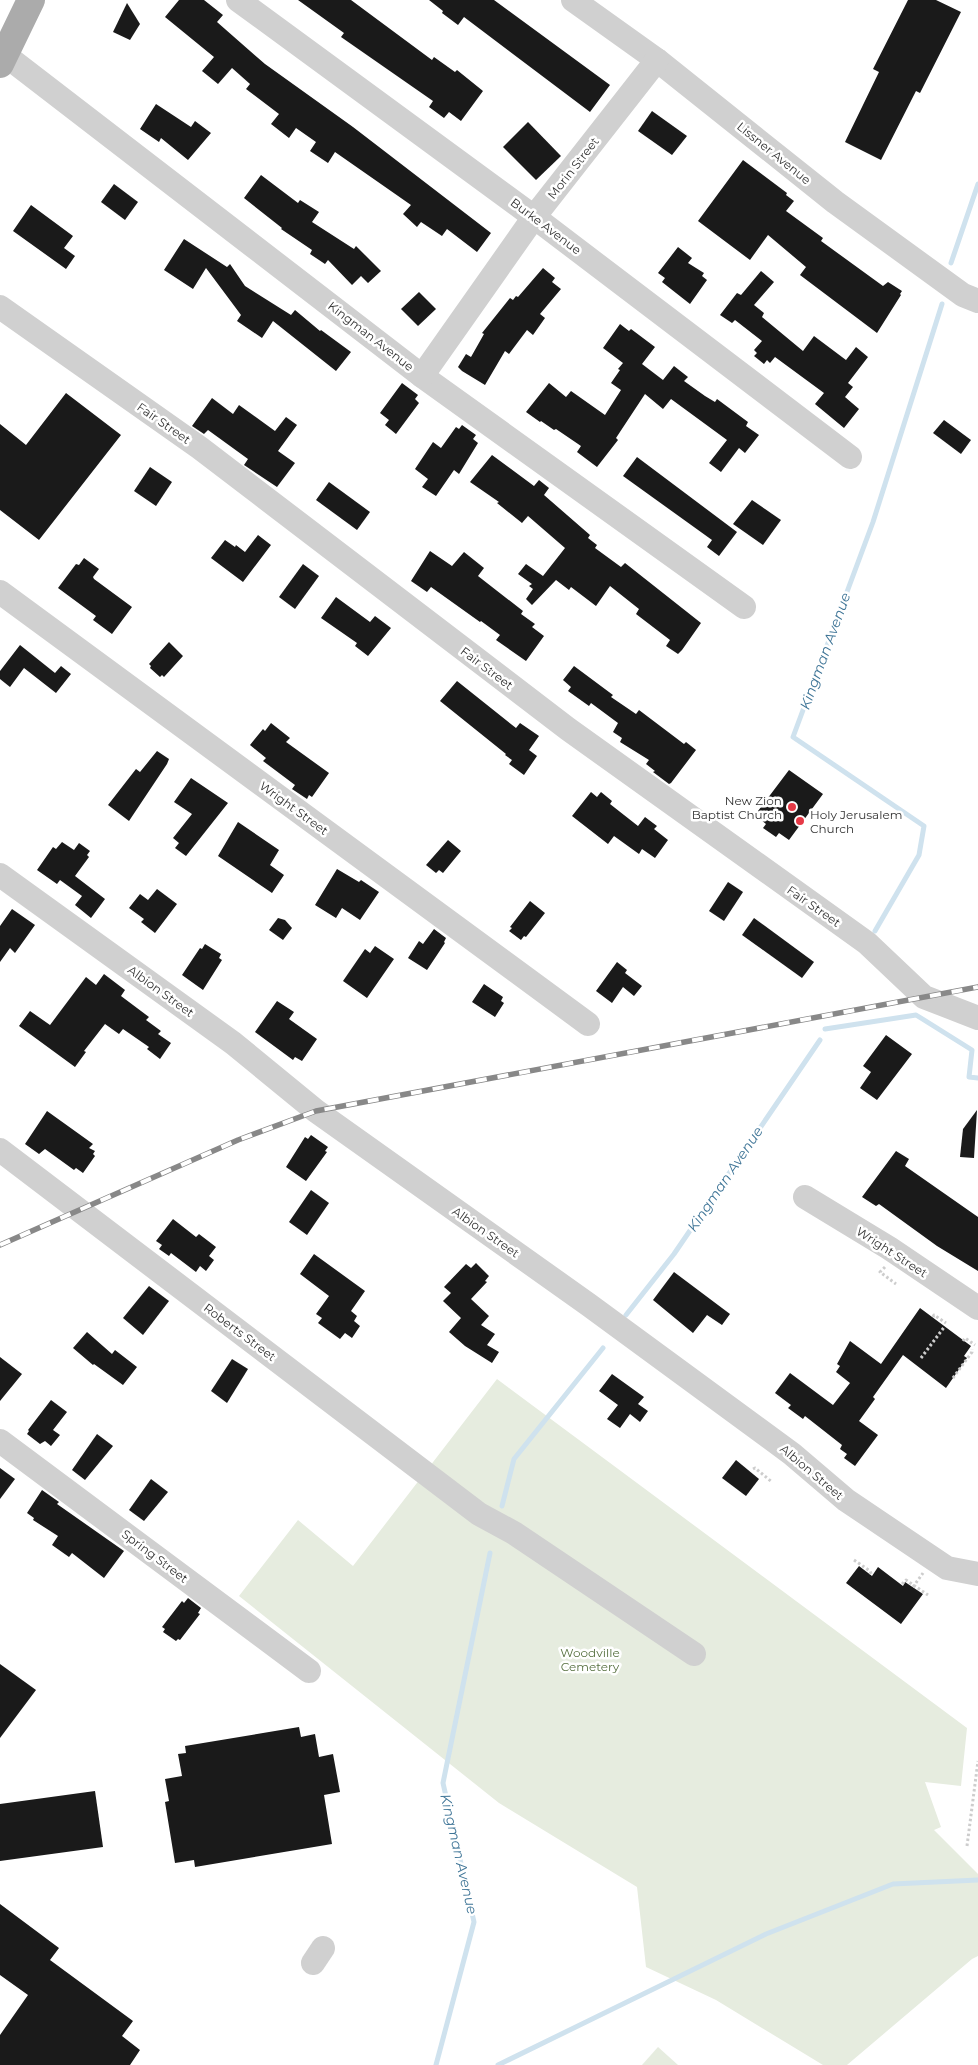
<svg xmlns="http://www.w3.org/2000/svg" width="978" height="2065" font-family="Montserrat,sans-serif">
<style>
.green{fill:#e6ecdf}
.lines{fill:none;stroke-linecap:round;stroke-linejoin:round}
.stream{stroke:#cfe2ee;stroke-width:5}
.building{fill:#1a1a1a}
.path{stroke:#cdcdcd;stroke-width:3;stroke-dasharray:2.5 2.5;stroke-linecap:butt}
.minor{stroke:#d0d0d0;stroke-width:24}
.major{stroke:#ababab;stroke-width:28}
.rail-casing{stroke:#888;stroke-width:5.5}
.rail{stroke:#fff;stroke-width:4;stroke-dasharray:11;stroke-linecap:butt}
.poi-dot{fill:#e63946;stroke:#fff;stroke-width:2}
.labels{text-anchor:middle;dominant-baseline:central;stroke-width:5;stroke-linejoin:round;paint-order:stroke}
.street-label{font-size:12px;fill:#333;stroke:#fff}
.poi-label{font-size:12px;fill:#333;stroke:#fff;text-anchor:end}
.park-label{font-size:12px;fill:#56703f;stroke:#fff}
.water-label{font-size:14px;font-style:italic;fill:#3f7597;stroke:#fff}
</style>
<rect width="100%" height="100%" fill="#fff"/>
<g class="green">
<path d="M497 1379 967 1728 961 1786 925 1782 941 1827 934 1830 978 1874V1956L972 1959 847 2065H823L716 2000 646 1967 637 1887 499 1803 239 1596 298 1520 353 1566Z"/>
<path d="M658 2047 678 2065H642Z"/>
</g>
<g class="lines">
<g class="stream">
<path d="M951 263 978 184"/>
<path d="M875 931 919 855 924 826 793 737 873 522 942 304"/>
<path d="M825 1029 916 1015 972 1050 969 1077 978 1078"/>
<path d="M626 1315 674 1254 820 1040"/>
<path d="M502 1506 514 1459 603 1348"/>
<path d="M436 2065 474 1922 443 1783 490 1553"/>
<path d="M498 2065 766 1934 893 1884 978 1880"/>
</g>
</g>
<g class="building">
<path d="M179 0H204L223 15 217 22 265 64 353 127 491 233 477 252 447 229 442 236 421 222 417 227 403 214 411 205 335 152 328 163 310 151 316 142 296 128 289 138 271 124 279 114 246 89 250 84 232 68 218 84 202 71 214 57 165 17Z"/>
<path d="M298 0H351L432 60 434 57 455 72 457 70 483 91 461 121 449 112 444 118 429 107 433 101 341 37 344 33Z"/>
<path d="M429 0H494L610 85 590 112 464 17 458 25 442 13 443 11Z"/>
<path d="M908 0H936L961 12 920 93 916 91 881 160 845 142 879 72 873 69Z"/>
<path d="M127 3 140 24 130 40 113 32Z"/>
<path d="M156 104 191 127 195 121 211 133 188 160 161 138 159 142 140 129Z"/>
<path d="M652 111 687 136 672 155 638 131Z"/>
<path d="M528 122 561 156 536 180 503 147Z"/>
<path d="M743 160 787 193 786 195 794 201 786 211 823 238 821 241 883 286 888 282 902 291 900 294 901 295 877 333 800 275 806 267 768 235 750 260 698 221Z"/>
<path d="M261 175 298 203 300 200 319 212 312 222 354 249 356 246 381 271 368 283 361 276 352 285 328 260 325 264 310 254 312 250 281 229 282 228 244 198Z"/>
<path d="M114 184 138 202 125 220 101 202Z"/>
<path d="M31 205 73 236 64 248 75 256 66 269 13 231Z"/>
<path d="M184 239 227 267 230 264 245 286 291 315 295 310 320 331 321 330 351 352 336 371 273 321 262 338 237 321 241 315 206 268 193 289 164 270Z"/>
<path d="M678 247 692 258 688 263 704 273 702 276 707 280 690 304 662 282 665 278 658 273Z"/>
<path d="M543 268 555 278 552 282 561 289 540 314 545 318 533 335 527 330 509 354 505 351 485 385 462 371 458 367 466 354 471 357 484 334 482 333 510 298 513 300 516 296 518 297Z"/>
<path d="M761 271 774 282 754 305 764 313 762 317 803 351 814 336 846 360 856 347 868 357 848 383 853 387 845 397 859 409 844 428 815 404 824 393 775 357 770 363 767 360 764 364 754 356 757 353 754 350 762 341 735 320 732 323 720 315 737 293 741 295Z"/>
<path d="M419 292 436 309 418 326 401 309Z"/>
<path d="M620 324 629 331 631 329 655 347 642 364 663 380 674 366 688 377 684 381 705 396 715 402 717 399 748 422 746 426 759 435 745 453 739 448 721 472 709 463 727 440 671 399 663 409 645 394 616 438 618 440 597 467 577 452 581 446 556 429 554 430 541 421 540 422 526 412 549 383 566 397 571 391 605 415 621 390 611 383 620 370 618 369 623 363 603 348Z"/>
<path d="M402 383 418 395 415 399 419 403 396 434 385 425 389 420 380 413Z"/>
<path d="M66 393 121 435 39 540 0 510V424L26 445Z"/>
<path d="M212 398 233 414 239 405 275 431 286 417 297 425 278 451 295 463 277 487 244 465 248 459 208 430 204 434 192 426Z"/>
<path d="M944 420 971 440 961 454 933 433Z"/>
<path d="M462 425 476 435 473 439 478 443 459 474 454 470 436 496 422 487 428 479 415 469 433 442 441 448 456 427 459 429Z"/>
<path d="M492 455 534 486 539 480 549 488 544 495 590 535 588 538 597 545 595 548 621 567 625 563 701 623 682 650 678 654 666 646 670 640 636 614 639 609 610 586 596 606 571 587 569 590 556 580 532 605 526 599 533 589 529 586 532 584 518 574 526 564 543 576 565 548 528 516 522 523 497 503 499 502 470 482Z"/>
<path d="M637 457 737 532 719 556 707 547 712 540 623 476Z"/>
<path d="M150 467 172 482 156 506 134 491Z"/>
<path d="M329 482 370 512 357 530 316 500Z"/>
<path d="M752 500 781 520 763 545 733 524Z"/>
<path d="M258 535 271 545 243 582 211 558 225 540 235 547 236 545 245 552Z"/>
<path d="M430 551 452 566 464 552 484 568 478 576 523 611 521 614 535 624 532 627 544 636 526 661 496 640 500 635 481 621 480 622 431 587 427 592 411 581Z"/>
<path d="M84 558 99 569 93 577 94 579 132 607 112 634 93 620 96 616 58 588 76 564 79 565Z"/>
<path d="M303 564 319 576 295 609 279 597Z"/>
<path d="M336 597 370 622 375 616 391 628 368 656 355 646 357 643 321 618Z"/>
<path d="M169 642 183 656 164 677 162 675 160 677 150 668 151 666 149 664Z"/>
<path d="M20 645 55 673 61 666 71 674 56 693 24 668 10 687 0 679V671Z"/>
<path d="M574 666 613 695 611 697 636 714 639 710 684 744 686 742 696 750 671 783 669 784 653 772 655 771 646 764 649 760 620 742 622 738 613 732 618 723 591 703 589 706 568 691 571 687 563 680Z"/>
<path d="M457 681 516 728 520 723 539 736 529 750 537 756 524 775 509 764 512 760 505 755 506 754 440 701Z"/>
<path d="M271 723 290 738 286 742 329 773 312 797 309 795 307 799 292 789 295 785 263 761 266 758 250 745 263 729 265 731Z"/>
<path d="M157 751 169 759 167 764 129 821 108 805 136 769 140 772Z"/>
<path d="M789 770 823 794 789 840 779 833 776 837 763 828 766 824 755 815Z"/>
<path d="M191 778 228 803 186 856 175 848 179 843 173 838 192 814 174 802Z"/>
<path d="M591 792 597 797 601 792 612 801 610 804 638 826 645 817 657 826 654 829 668 840 655 858 642 849 639 854 614 836 608 844 572 816Z"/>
<path d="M238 822 279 850 270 865 284 875 272 893 218 856Z"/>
<path d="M448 840 461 851 443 873 439 870 436 873 426 865Z"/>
<path d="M62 842 74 850 79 843 90 851 87 855 89 857 75 876 105 899 91 918 75 905 82 896 60 880 57 884 37 870 53 847 56 849Z"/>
<path d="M337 869 359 882 361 880 379 892 360 920 342 908 336 918 315 905Z"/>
<path d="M728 882 743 892 724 921 709 911Z"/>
<path d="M157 889 177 904 155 933 141 922 144 919 129 908 140 894 148 900Z"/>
<path d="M530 901 545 913 526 937 524 936 521 940 509 931 512 928 510 927Z"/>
<path d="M12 909 35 925 15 953 10 948 0 962V926Z"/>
<path d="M278 918 285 920 292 928 283 940 269 930Z"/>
<path d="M754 918 814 962 802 978 742 935Z"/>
<path d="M434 929 446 938 444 942 445 943 427 970 408 958 419 941 423 944Z"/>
<path d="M205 944 221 954 219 958 222 960 203 990 182 975 200 948 202 949Z"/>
<path d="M375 946 394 959 367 998 343 981 365 949 370 953Z"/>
<path d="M617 962 627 970 625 973 642 986 634 996 623 987 612 1003 596 991Z"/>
<path d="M104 974 125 990 121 996 149 1017 146 1020 161 1031 158 1034 171 1043 160 1059 147 1049 149 1047 123 1029 119 1034 105 1024 84 1051 86 1052 75 1067 19 1026 30 1011 50 1025 86 977 96 985Z"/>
<path d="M484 984 503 997 501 1001 504 1003 495 1017 472 1002Z"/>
<path d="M277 1001 294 1012 289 1019 317 1039 302 1061 295 1057 293 1060 255 1032Z"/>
<path d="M886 1035 912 1054 877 1100 860 1088 871 1072 863 1066Z"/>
<path d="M977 1110 974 1158 960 1157 963 1129Z"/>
<path d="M47 1111 93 1144 89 1148 95 1151 93 1154 95 1156 83 1173 76 1168 74 1170 45 1149 39 1154 25 1144Z"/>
<path d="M311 1135 328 1147 325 1151 327 1152 306 1181 286 1167 305 1137 308 1139Z"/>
<path d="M896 1151 909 1159 905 1166 978 1217V1271L937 1246 879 1204 876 1206 862 1197Z"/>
<path d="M311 1190 329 1203 307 1235 289 1222Z"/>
<path d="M173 1219 196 1237 199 1234 216 1247 209 1256 214 1260 206 1271 200 1266 196 1272 171 1253 169 1256 159 1249 162 1245 156 1241Z"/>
<path d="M314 1254 365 1291 351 1311 357 1316 354 1321 360 1326 352 1338 345 1333 340 1339 318 1323 322 1318 316 1314 329 1296 300 1274Z"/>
<path d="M476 1263 489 1276 485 1281 487 1282 471 1299 489 1316 481 1325 495 1334 487 1345 499 1352 492 1363 465 1346 449 1332 461 1318 443 1301 451 1293 444 1287 466 1264 471 1268Z"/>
<path d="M674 1272 730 1314 722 1325 707 1315 693 1333 653 1300Z"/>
<path d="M149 1286 169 1301 143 1335 123 1318Z"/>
<path d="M920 1308 971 1346 964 1356 967 1358 946 1388 903 1355 873 1397 875 1399 859 1421 878 1435 855 1466 844 1458 847 1454 840 1449 842 1445 805 1416 803 1419 788 1408 791 1405 775 1393 790 1373 833 1405 850 1383 836 1372 840 1366 837 1364 850 1341 881 1364Z"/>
<path d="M87 1332 112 1354 115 1350 137 1367 123 1385 94 1364 93 1365 73 1348Z"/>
<path d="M0 1357 22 1374 0 1401Z"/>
<path d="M232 1359 248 1369 227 1403 211 1391Z"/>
<path d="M612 1374 644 1397 638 1404 648 1411 640 1422 630 1414 620 1428 607 1419 618 1405 599 1391Z"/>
<path d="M51 1400 67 1412 53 1430 60 1435 51 1446 45 1441 40 1444 27 1434 29 1431 28 1430Z"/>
<path d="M97 1434 113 1446 85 1480 72 1470Z"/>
<path d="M736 1460 759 1479 746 1496 722 1478Z"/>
<path d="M0 1468 15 1479 0 1499Z"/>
<path d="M151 1479 168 1492 144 1521 129 1510Z"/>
<path d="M42 1490 59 1502 57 1504 124 1551 104 1578 72 1553 69 1557 52 1545 58 1536 33 1520 34 1518 27 1513Z"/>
<path d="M859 1566 872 1576 878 1567 903 1586 905 1582 923 1594 901 1624 846 1583Z"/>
<path d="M188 1598 201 1608 198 1613 200 1614 180 1640 178 1639 176 1641 163 1632 165 1629 162 1627 182 1601 184 1603Z"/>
<path d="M0 1664 36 1690 0 1738Z"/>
<path d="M299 1727 301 1737 315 1734 319 1757 333 1754 340 1792 324 1795 332 1844 195 1867 194 1860 175 1863 165 1802 169 1801 165 1779 182 1776 178 1754 186 1753 185 1746Z"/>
<path d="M95 1791 103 1847 0 1861V1804Z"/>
<path d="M0 1904 59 1948 50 1960 133 2021 122 2036 140 2050 130 2065H0V2035L28 1995 0 1975Z"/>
</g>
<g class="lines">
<g class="path">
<path d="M885 1267 880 1272 896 1284"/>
<path d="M933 1317 934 1315 946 1323"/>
<path d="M963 1341 965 1338 975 1345"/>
<path d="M921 1358 945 1326"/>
<path d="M953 1378 972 1352V1349"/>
<path d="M753 1469 755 1468 772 1482"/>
<path d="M854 1560 870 1571 872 1576"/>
<path d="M902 1584 906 1580 928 1595"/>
<path d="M913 1587 923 1573"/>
<path d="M967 1846 978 1761"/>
</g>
<g class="minor">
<path d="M238 0 534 217 850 457"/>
<path d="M573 0 657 60 835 202 963 295 978 301"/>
<path d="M5 55 422 376 744 607"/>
<path d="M0 307 200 448 568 729 867 943 924 997 978 1018"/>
<path d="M422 376 534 217 657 60"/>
<path d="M0 592 588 1024"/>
<path d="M0 875 233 1043 316 1111 589 1305 792 1454 846 1500 947 1568 978 1574"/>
<path d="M0 1150 479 1514 514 1533 694 1654"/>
<path d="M805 1197 889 1248 978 1308"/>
<path d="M0 1441 309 1671"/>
<path d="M313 1963 323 1948"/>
</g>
<path class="major" d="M0 64 31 0"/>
<defs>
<path id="rail" d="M0 1245 238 1140 316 1111 978 987"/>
</defs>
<use href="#rail" class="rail-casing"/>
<use href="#rail" class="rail"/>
</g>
<g class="poi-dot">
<circle cx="792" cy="807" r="5"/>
<circle cx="800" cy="821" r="5"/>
</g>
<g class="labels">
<g class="street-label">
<text transform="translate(774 153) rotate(39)">Lissner Avenue</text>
<text transform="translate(573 168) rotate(-52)">Morin Street</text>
<text transform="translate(546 226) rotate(37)">Burke Avenue</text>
<text transform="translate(371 336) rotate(38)">Kingman Avenue</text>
<text transform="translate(164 423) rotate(35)">Fair Street</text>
<text transform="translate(487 668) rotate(37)">Fair Street</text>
<text transform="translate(294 808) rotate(36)">Wright Street</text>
<text transform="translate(814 906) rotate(35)">Fair Street</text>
<text transform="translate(161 991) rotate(36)">Albion Street</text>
<text transform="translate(486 1232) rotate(35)">Albion Street</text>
<text transform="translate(892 1252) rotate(33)">Wright Street</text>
<text transform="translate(240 1332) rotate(37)">Roberts Street</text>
<text transform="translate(812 1472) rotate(40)">Albion Street</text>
<text transform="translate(155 1556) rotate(37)">Spring Street</text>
</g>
<g class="poi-label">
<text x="782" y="800">New Zion<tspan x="782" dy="14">Baptist Church</tspan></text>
<text x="810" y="814" text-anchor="start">Holy Jerusalem<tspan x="810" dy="14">Church</tspan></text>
</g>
<g class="park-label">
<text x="590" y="1652">Woodville<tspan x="590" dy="14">Cemetery</tspan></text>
</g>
<g class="water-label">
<text transform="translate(825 651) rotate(-70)">Kingman Avenue</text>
<text transform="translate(725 1179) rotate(-56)">Kingman Avenue</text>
<text transform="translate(459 1854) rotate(77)">Kingman Avenue</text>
</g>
</g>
</svg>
